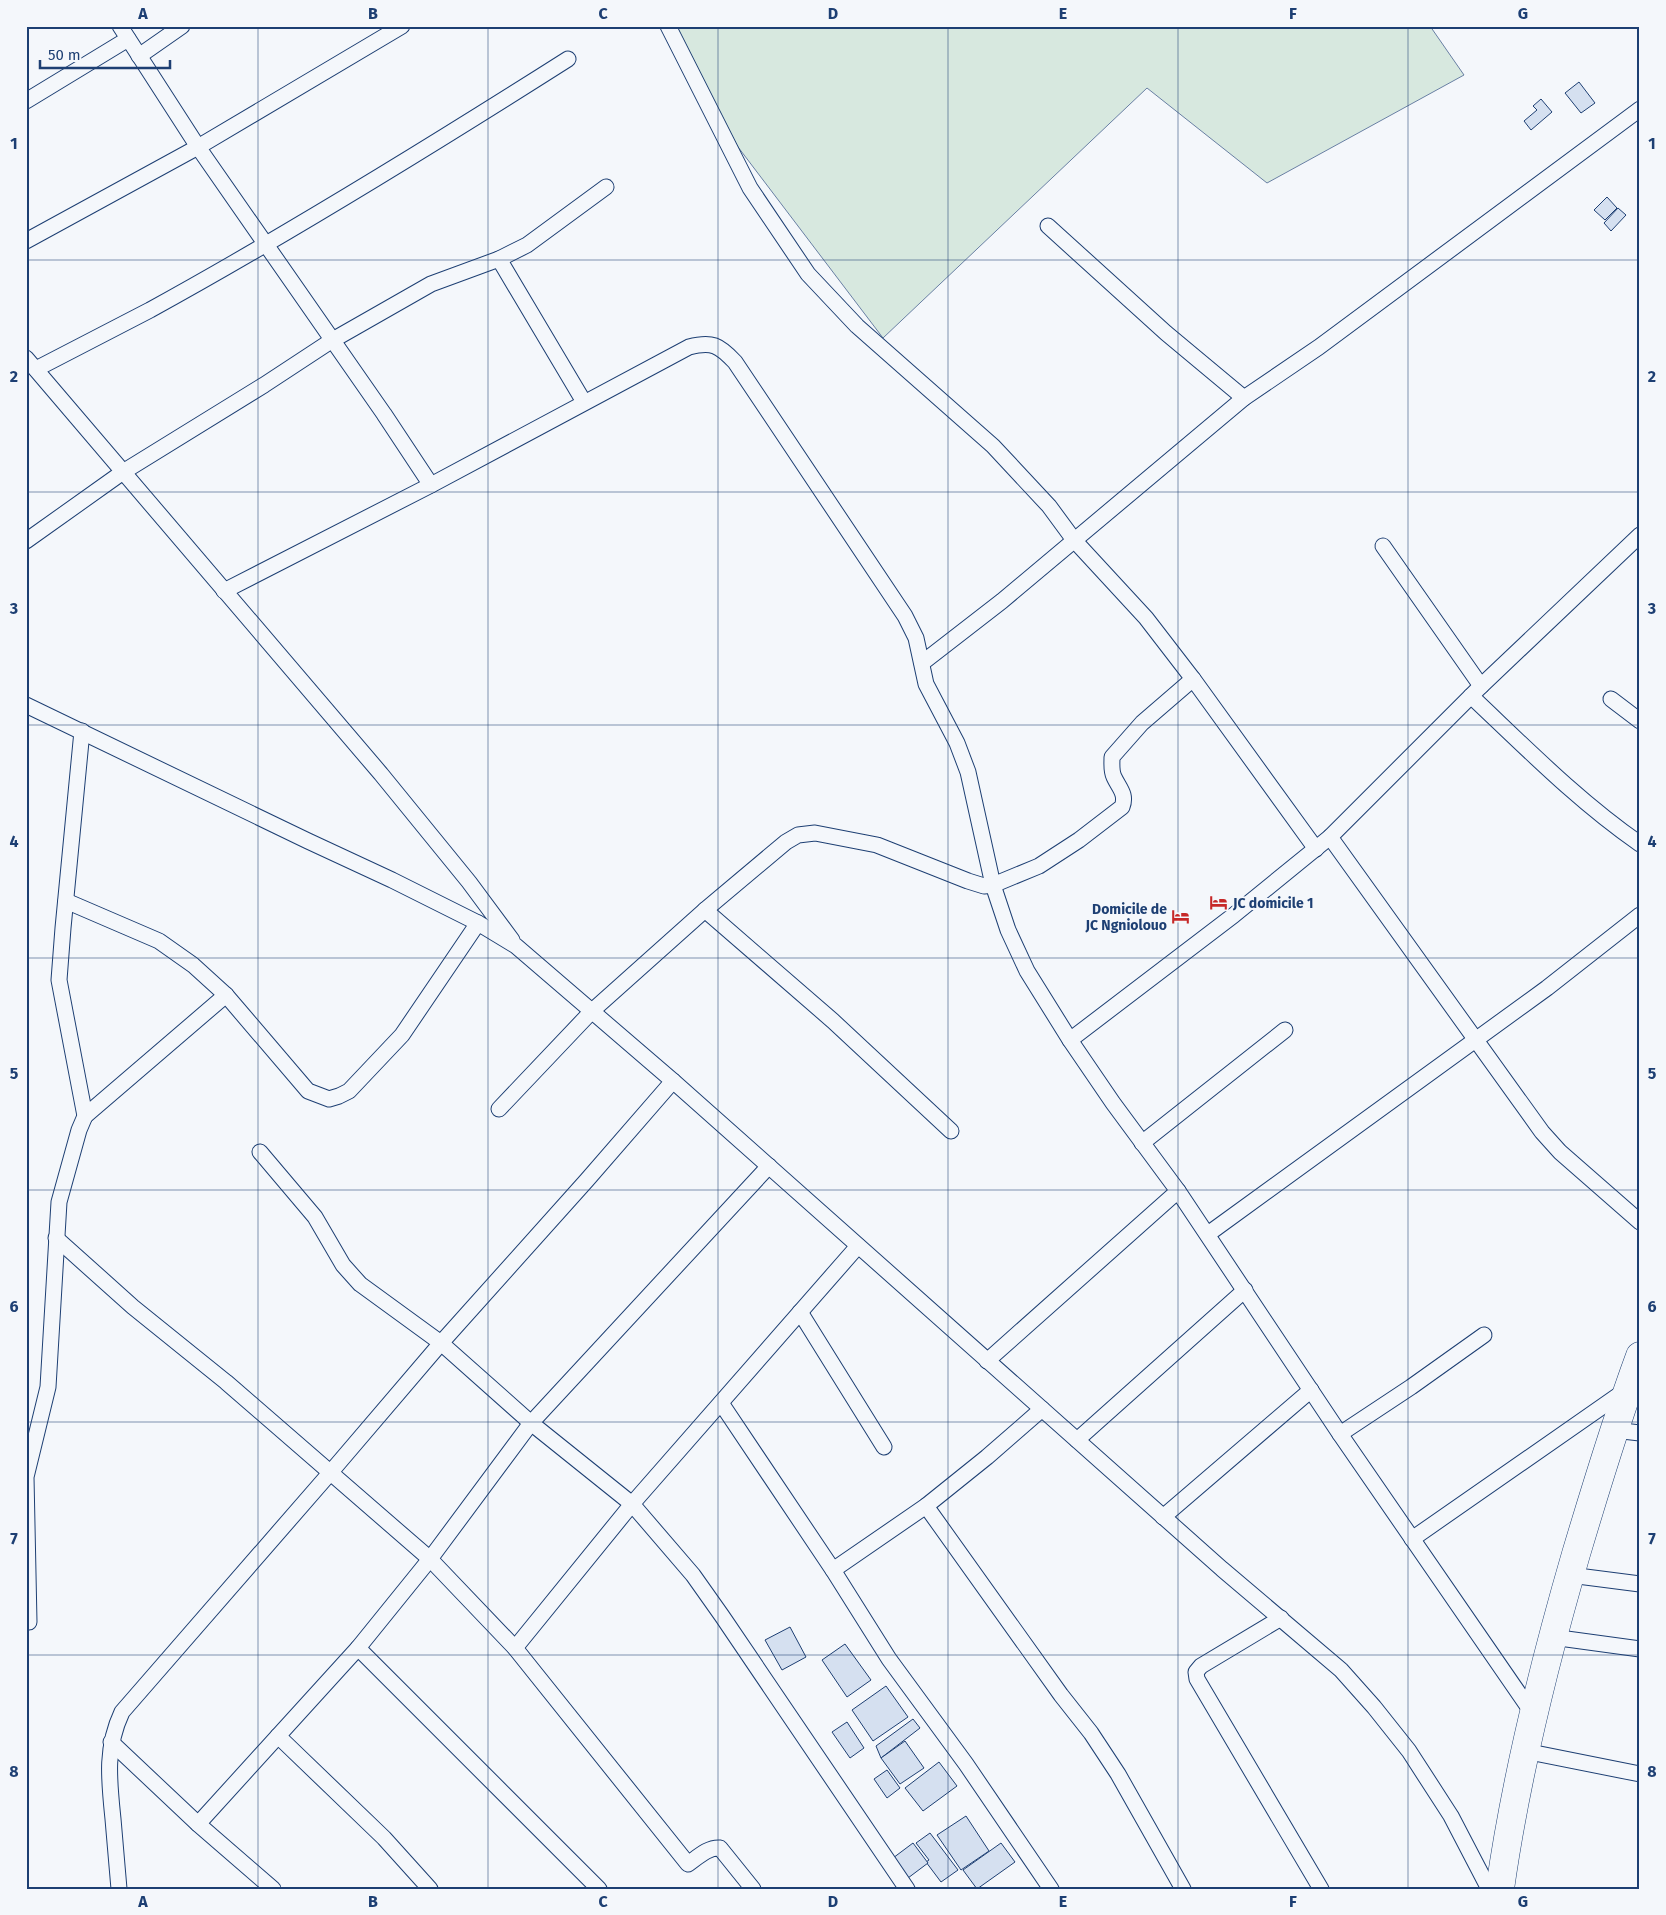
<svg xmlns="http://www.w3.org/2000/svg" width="1666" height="1915" font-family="'Fira Sans',sans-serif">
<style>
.green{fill:#d7e8df;stroke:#687fa3}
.building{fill:#d5e0f0;stroke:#1d3f73}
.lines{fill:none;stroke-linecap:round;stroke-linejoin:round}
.street-casing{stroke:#1d3f73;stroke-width:17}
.highway-casing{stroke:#1d3f73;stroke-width:29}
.street{stroke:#f4f7fb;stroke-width:15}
.highway{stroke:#f4f7fb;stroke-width:28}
.grid{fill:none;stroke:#1d3f73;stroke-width:1;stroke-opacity:0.55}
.labels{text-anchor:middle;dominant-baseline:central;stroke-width:4;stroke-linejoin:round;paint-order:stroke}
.poi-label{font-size:14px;font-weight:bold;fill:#1d3f73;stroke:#f4f7fb;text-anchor:start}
.neatline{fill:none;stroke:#1d3f73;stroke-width:2}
.grid-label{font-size:16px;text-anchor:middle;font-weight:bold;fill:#1d3f73}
</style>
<rect width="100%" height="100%" fill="#f4f7fb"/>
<path class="green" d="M669 26H1430L1464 75 1267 183 1147 88 883 338 738 147Z"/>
<g class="building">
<path d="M1579 82 1595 103 1581 113 1565 93Z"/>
<path d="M1541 99 1552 112 1531 130 1524 121 1537 110 1533 106Z"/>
<path d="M1607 197 1617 208 1605 220 1594 210Z"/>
<path d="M1618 208 1626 215 1611 231 1604 223Z"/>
<path d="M790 1627 806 1657 782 1670 765 1640Z"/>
<path d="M845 1644 871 1680 847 1697 822 1660Z"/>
<path d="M886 1686 908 1717 873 1741 852 1710Z"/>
<path d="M913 1719 920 1728 881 1758 876 1746Z"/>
<path d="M847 1722 864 1748 850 1758 832 1732Z"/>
<path d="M905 1741 924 1768 900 1784 881 1758Z"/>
<path d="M939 1762 957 1786 923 1811 905 1788Z"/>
<path d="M887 1770 900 1788 887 1798 874 1779Z"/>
<path d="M966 1816 989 1851 961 1870 937 1835Z"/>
<path d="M930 1833 958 1870 941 1882 926 1862 929 1860 916 1843Z"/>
<path d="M913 1843 928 1863 904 1881 889 1861Z"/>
<path d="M1001 1843 1015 1862 977 1889 963 1870Z"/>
</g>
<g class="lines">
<defs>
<g id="street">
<path d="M120 26 198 147 384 414 431 485"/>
<path d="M668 26 750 188 808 274 857 326 993 446 1049 506 1074 540 1146 618 1193 679 1316 849"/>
<path d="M139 56 182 26"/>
<path d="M26 101 128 39"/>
<path d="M1048 226 1166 333 1244 398"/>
<path d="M26 241 198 147 402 26"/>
<path d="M499 259 584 402"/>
<path d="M26 358 381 774 469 882 512 940"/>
<path d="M36 369C74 349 112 330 150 310 292 232 431 146 568 59"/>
<path d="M26 541 123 472 264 385 331 341 431 284 499 259 527 245 606 187"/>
<path d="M1383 546 1481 686"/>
<path d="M224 591 431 485 689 347C712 341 719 345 735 362L905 616 916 638 926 684 957 743 968 772 993 885 1008 930 1027 971 1070 1040 1113 1103 1178 1191 1340 1434 1533 1714"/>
<path d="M922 663 1002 601 1244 398 1319 347 1640 109"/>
<path d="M1471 696C1525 747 1578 801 1640 844"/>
<path d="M1611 699 1640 721"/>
<path d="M26 705 308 841 392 880 478 923 516 946 673 1081 1222 1569 1341 1670 1374 1707 1409 1751 1451 1816 1489 1889"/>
<path d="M1330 837 1542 1132 1560 1152 1640 1222"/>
<path d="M66 901 159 941 193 965 226 995 308 1091 329 1099 339 1096 349 1091 402 1035 478 923"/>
<path d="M705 910 833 1021 951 1131"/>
<path d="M1070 1040 1234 915 1330 837 1481 686 1640 535"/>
<path d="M499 1109 592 1011 705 910 786 842 798 835 815 833 877 845 968 881 984 886 993 885 1039 866 1079 840 1122 807C1127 794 1119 788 1114 777 1111 771 1112 764 1112 757L1142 723 1193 679"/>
<path d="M85 1116 226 995"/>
<path d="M1142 1143 1285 1030"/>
<path d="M260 1152 315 1217 343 1265 360 1284 441 1343 531 1423 632 1504 693 1575 722 1616 907 1889"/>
<path d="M1208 1234 1547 988 1640 915"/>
<path d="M56 1238 133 1307 226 1382 430 1559 515 1648 688 1864C698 1857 708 1847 720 1848L753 1889"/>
<path d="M800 1312 884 1447"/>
<path d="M987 1361 1178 1191"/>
<path d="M721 1403 833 1570 889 1659 966 1764 1051 1889"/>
<path d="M1614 1430 1640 1433"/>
<path d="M1340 1434 1411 1387 1484 1335"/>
<path d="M1077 1440 1245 1290"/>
<path d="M926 1506 1061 1695 1091 1733 1118 1774 1183 1889"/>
<path d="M1163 1517 1311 1390"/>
<path d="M1412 1539 1626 1390"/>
<path d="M833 1570 926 1506 987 1457 1042 1409"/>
<path d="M1570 1575 1640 1584"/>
<path d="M1281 1618 1201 1666 1196 1672 1197 1679 1321 1889"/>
<path d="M29 1622 26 1477 48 1387 59 1202 79 1130 85 1116 59 980 63 928 82 731"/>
<path d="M1552 1637 1640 1649"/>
<path d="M358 1648 599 1889"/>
<path d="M515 1648 632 1504 858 1246"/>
<path d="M278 1736 384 1838 430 1889"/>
<path d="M111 1742 198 1824 273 1889"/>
<path d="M1525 1751 1640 1774"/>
<path d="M198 1824 358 1648 430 1559 531 1423 769 1166"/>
<path d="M119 1889C117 1865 115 1842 113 1819 109 1780 105 1748 122 1712L330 1473 441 1343 587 1180 673 1081"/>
</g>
<path id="highway" d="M1500 1889C1516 1775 1544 1664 1576 1554 1596 1487 1616 1421 1640 1356"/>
</defs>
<use href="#street" class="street-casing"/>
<use href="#highway" class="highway-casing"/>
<use href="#street" class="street"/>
<use href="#highway" class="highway"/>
</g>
<path class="grid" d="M258 26V1889M488 26V1889M718 26V1889M948 26V1889M1178 26V1889M1408 26V1889M26 260H1640M26 492H1640M26 725H1640M26 958H1640M26 1190H1640M26 1422H1640M26 1655H1640"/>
<defs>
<symbol id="hotel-bare" viewBox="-9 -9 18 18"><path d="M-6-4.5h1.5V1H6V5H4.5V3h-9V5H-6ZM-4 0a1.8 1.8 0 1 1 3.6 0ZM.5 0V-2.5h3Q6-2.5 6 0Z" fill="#c62828" stroke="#f4f7fb" stroke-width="2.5" paint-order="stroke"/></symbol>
</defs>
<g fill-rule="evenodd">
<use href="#hotel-bare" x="1206" y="890" width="25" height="25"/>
<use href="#hotel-bare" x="1168" y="904" width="25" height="25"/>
</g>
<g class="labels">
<g class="poi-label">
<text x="1233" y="903">JC domicile 1</text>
<text x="1167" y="909" text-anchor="end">Domicile de<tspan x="1167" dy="16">JC Ngniolouo</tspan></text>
</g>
</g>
<rect width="1666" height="1915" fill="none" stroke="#f4f7fb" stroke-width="55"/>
<path d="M40 60v8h130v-8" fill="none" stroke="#1d3f73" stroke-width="2.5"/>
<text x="48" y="60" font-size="15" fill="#1d3f73" stroke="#f4f7fb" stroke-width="4" paint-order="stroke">50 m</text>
<rect x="28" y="28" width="1610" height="1860" class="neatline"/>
<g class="grid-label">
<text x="143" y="19">A</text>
<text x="373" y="19">B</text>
<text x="603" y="19">C</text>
<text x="833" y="19">D</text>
<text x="1063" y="19">E</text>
<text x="1293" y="19">F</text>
<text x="1523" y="19">G</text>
<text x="14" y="149">1</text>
<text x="1652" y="149">1</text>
<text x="14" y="382">2</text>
<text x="1652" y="382">2</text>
<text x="14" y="614">3</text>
<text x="1652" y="614">3</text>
<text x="14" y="847">4</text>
<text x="1652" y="847">4</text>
<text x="14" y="1079">5</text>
<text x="1652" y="1079">5</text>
<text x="14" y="1312">6</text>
<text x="1652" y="1312">6</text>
<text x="14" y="1544">7</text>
<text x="1652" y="1544">7</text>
<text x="14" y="1777">8</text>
<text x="1652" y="1777">8</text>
<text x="143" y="1907">A</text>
<text x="373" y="1907">B</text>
<text x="603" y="1907">C</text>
<text x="833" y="1907">D</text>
<text x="1063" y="1907">E</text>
<text x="1293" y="1907">F</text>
<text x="1523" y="1907">G</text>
</g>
</svg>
